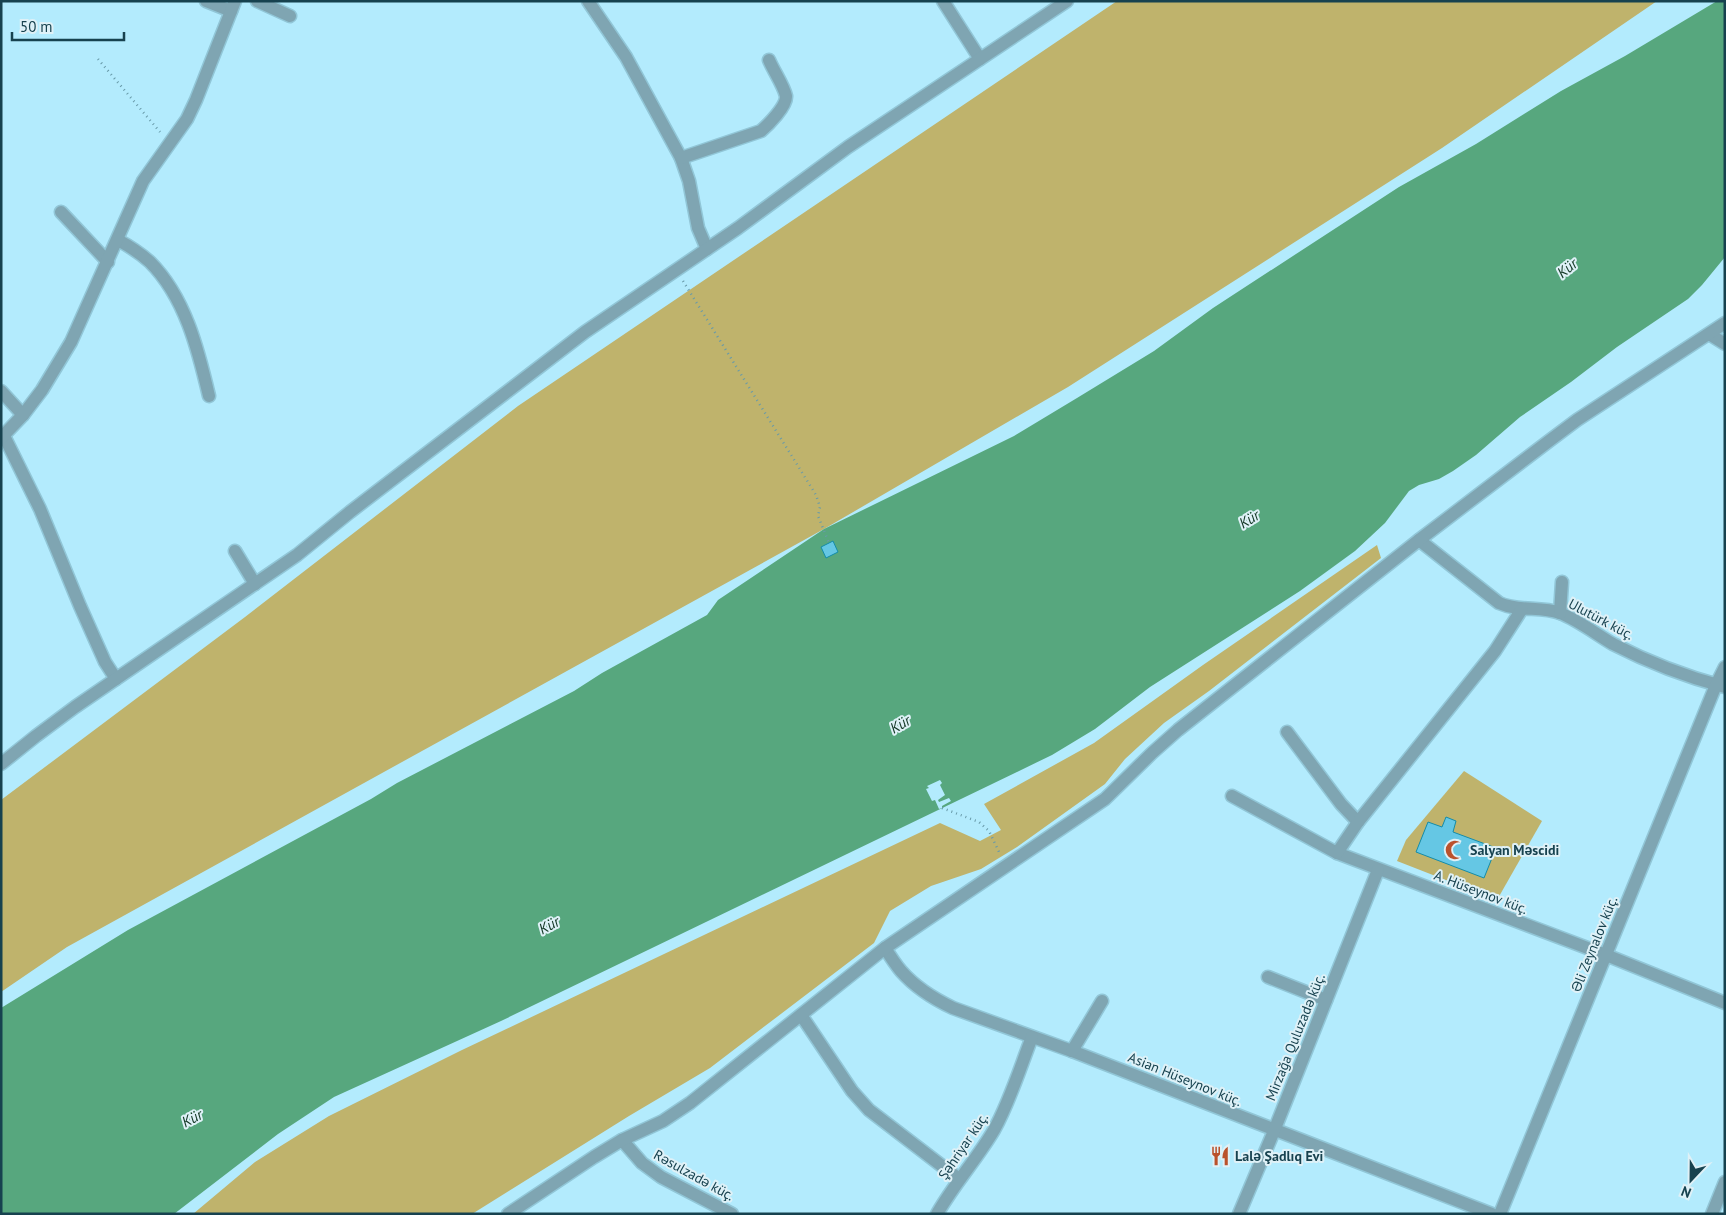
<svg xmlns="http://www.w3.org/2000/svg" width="1726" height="1215" font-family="'PT Sans',sans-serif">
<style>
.green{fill:#bfb36c}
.water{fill:#57a77e}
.pier{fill:#b3ebfd}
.building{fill:#65c7e4;stroke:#158ca8}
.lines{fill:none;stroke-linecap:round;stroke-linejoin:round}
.minor-casing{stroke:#91c6d7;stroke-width:15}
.path{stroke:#689aa9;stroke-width:2.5;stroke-dasharray:1 4;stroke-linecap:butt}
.minor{stroke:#7fa5b2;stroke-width:12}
.labels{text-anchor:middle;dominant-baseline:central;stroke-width:4;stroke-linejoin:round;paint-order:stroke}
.street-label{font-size:14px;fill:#17424f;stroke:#dff1f7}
.poi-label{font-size:14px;font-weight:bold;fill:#17424f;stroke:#dff1f7;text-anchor:start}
.water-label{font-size:15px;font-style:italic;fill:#133725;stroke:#dff1f7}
</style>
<rect width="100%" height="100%" fill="#b3ebfd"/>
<g class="green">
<path d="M1117 1H1657L1442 148 1068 387 824 529 67 947 1 992V800L245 617 518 406Z"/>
<path d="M1377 545 1381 558 1209 691 1164 723 1125 759 1105 784 1017 847 981 869 931 886 890 911 874 943 710 1068 629 1116 472 1214H193L255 1162 329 1116 462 1050 940 823 980 841 1001 830 984 804 1094 743 1203 665Z"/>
<path d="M1464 771 1542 821 1497 900 1397 861 1406 840Z"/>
</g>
<path class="water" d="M1717 1H1725V257L1702 285 1688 299 1617 347 1571 382 1520 417 1476 455 1453 471 1439 479 1419 485 1409 491 1385 523 1355 551 1300 591 1150 687 1095 729 1052 755 501 1021 334 1097 278 1134 174 1214H1V1008L128 930 371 799 397 783 574 691 602 673 707 615 718 600 824 529 1014 436 1077 398 1154 351 1213 308 1399 187 1476 144 1561 91 1625 56Z"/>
<path class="pier" d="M940 780 942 783 940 785 945 795 938 800 939 802 949 798 951 801 942 806V808L939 809 935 800 932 801 926 789 929 788 927 786Z"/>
<g class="building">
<path d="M833 541 838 552 826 558 821 547Z"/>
<path d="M1446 817 1456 821 1453 832 1496 848 1484 878 1416 852 1428 822 1442 827Z"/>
</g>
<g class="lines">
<defs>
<g id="minor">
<path d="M206 1 231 11"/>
<path d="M257 1 290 16"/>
<path d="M588 1 626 57 681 158 689 181 698 228 707 249"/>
<path d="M943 1 980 59"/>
<path d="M681 158 761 131C768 125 787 106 786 96 784 86 773 70 769 60"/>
<path d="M61 212 108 262"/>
<path d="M118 240C129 246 140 253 150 262 185 297 198 349 209 396"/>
<path d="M1709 334 1725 344"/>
<path d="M1 391 23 415"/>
<path d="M4 436 40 509 80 606 105 662 116 679"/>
<path d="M1 438 23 415 42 390 71 342 143 181 187 119 196 100 235 1"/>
<path d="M1419 540 1499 603C1519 612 1540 606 1560 613 1578 620 1596 634 1613 644 1648 662 1687 677 1725 687"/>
<path d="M235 551 255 584"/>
<path d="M1560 613 1562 582"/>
<path d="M1287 732 1341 804 1358 822"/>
<path d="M1 764 36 736 75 707 297 555 350 512 585 332 738 228 848 147 1067 1"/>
<path d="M1232 796 1337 853 1606 955 1725 1003"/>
<path d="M1337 853 1358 822 1495 651 1522 609"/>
<path d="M885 948C890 956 895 964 901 971 915 987 934 999 953 1008L1072 1051 1492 1214"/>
<path d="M1268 977 1326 1000"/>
<path d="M801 1015 852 1091 869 1110 959 1179"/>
<path d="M1072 1051 1102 1001"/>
<path d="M622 1140 642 1163 661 1177 732 1214"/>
<path d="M508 1214 594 1157 622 1140 663 1121 690 1103 885 948 1105 799 1152 753 1178 730 1419 540 1549 441 1577 420 1725 323"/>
<path d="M937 1214C954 1184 977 1159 994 1130 1010 1101 1020 1068 1032 1037"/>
<path d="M1239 1214 1274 1131 1378 870"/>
<path d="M1500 1214 1716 685 1725 667"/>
<path d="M1712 1214 1725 1182"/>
</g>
</defs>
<use href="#minor" class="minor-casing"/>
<g class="path">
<path d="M98 59 160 132"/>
<path d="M683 281 816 495 820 507 818 516 829 543"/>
<path d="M942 808 979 822 989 831 1000 854"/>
</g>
<use href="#minor" class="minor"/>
</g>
<defs>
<symbol id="mosque-bare" viewBox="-9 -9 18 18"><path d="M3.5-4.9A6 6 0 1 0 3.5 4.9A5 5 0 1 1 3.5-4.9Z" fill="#ba522c" stroke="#dff1f7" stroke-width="2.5" paint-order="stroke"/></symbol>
<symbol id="restaurant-bare" viewBox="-9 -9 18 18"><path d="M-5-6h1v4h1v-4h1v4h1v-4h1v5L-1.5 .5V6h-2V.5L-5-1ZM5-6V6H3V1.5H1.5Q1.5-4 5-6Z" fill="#ba522c" stroke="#dff1f7" stroke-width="2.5" paint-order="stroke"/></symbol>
</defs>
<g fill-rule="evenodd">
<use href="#mosque-bare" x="1441" y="836" width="28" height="28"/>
<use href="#restaurant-bare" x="1206" y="1142" width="28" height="28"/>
</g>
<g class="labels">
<g class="street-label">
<text transform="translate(1601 619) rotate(28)">Ulutürk küç.</text>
<text transform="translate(1481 892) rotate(21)">A. Hüseynov küç.</text>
<text transform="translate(1594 944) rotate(-68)">Əli Zeynalov küç.</text>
<text transform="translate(1295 1037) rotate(-68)">Mirzağa Quluzadə küç.</text>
<text transform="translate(1185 1079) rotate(22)">Asian Hüseynov küç.</text>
<text transform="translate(963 1146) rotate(-56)">Şəhriyar küç.</text>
<text transform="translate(694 1175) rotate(29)">Rəsulzadə küç.</text>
</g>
<g class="poi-label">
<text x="1470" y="850">Salyan Məscidi</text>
<text x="1235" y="1156">Lalə Şadlıq Evi</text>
</g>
<g class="water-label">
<text transform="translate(1567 268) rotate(-39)">Kür</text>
<text transform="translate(1249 519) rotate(-31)">Kür</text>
<text transform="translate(900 724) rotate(-30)">Kür</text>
<text transform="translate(549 925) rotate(-28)">Kür</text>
<text transform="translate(192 1118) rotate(-28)">Kür</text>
</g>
</g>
<rect width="1726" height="1215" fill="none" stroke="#17424f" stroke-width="5"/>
<g transform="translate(1691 1180) rotate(202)" stroke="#dff1f7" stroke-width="4" paint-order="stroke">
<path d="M0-4L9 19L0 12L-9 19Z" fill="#17424f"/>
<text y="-8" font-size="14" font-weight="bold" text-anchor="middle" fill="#17424f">N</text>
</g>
<path d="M12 32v8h112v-8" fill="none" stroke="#17424f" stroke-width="2.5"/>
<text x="20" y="32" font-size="15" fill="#17424f" stroke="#dff1f7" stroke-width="4" paint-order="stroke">50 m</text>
</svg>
